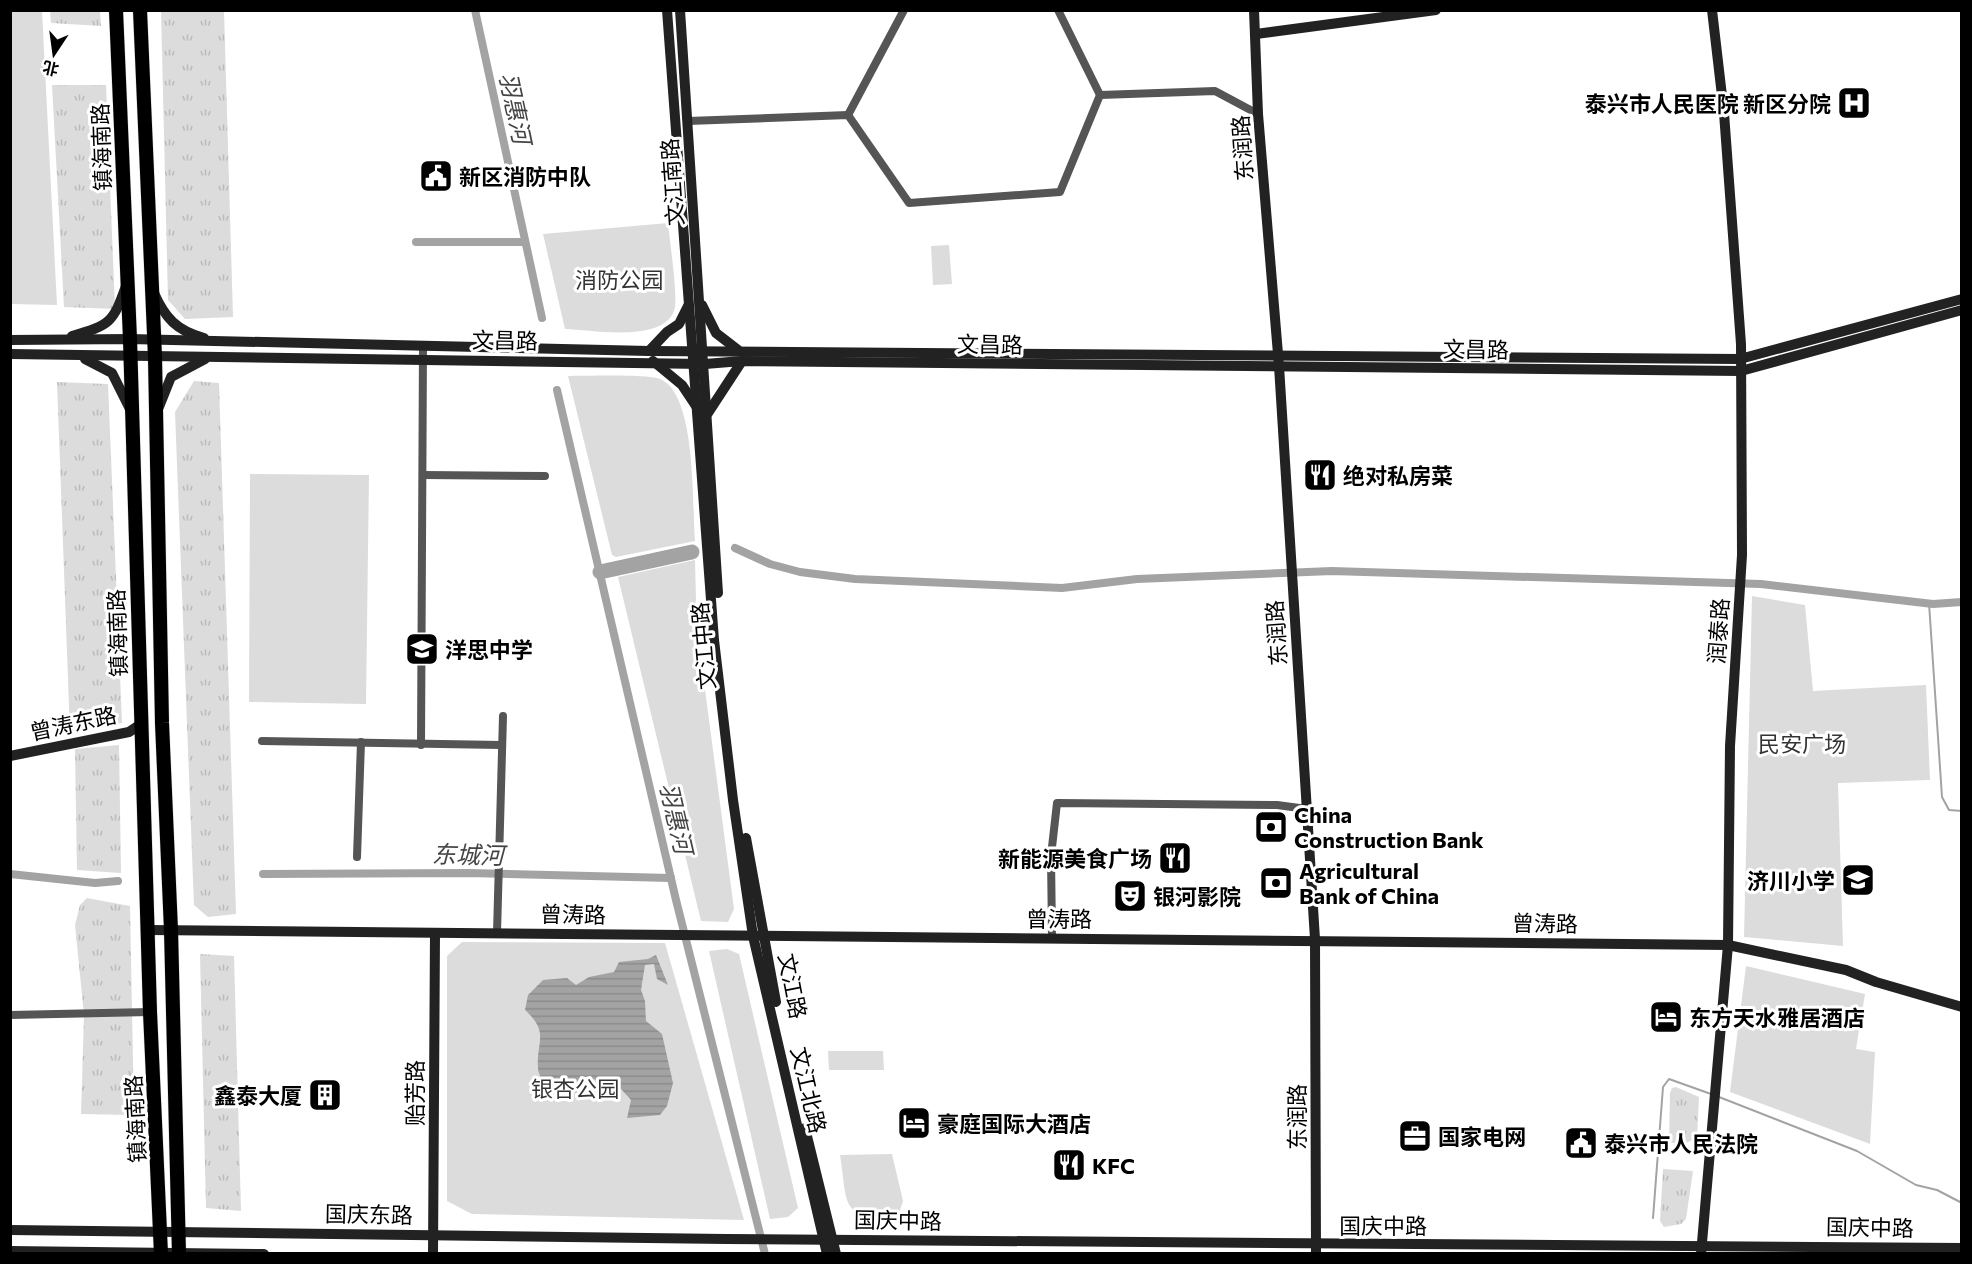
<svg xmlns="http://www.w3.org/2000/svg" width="1972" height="1264" font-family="Commissioner,'Noto Sans SC',sans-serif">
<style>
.grass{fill:url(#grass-tufts)}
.park{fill:#dcdcdc}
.water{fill:url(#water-rules)}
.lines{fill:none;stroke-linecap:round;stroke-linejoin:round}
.stream{stroke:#a3a3a3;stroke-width:2}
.canal{stroke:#a3a3a3;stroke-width:8}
.river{stroke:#a3a3a3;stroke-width:15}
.highway-casing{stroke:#dbdbdb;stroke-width:15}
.street{stroke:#555;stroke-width:8}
.secondary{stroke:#222;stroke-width:10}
.highway{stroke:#000;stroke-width:14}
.labels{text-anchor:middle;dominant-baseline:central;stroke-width:6;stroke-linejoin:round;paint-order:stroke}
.poi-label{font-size:22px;font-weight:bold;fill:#000;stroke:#fff;text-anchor:start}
.street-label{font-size:22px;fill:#000;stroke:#fff}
.park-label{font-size:22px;fill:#333;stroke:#fff}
.water-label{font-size:24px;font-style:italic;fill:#444;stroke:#fff}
</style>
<defs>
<pattern id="grass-tufts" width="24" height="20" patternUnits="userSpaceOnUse" patternTransform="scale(1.5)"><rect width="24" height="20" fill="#dcdcdc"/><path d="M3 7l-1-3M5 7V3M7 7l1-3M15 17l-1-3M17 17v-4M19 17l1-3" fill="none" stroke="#bbb"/></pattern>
<pattern id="water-rules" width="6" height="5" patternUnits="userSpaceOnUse" patternTransform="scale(1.5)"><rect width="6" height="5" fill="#a3a3a3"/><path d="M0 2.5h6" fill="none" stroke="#8b8b8b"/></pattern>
</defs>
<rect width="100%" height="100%" fill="#fff"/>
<g class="grass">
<path d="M50 11H100L101 26 51 23Z"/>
<path d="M161 11H224L233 317 185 319 168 300Z"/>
<path d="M52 85H106L115 309 64 307Z"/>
<path d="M194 381 219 383 236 914 208 917 194 905 175 412Z"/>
<path d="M57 382 108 384 122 723 70 733Z"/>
<path d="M119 745 121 873 77 870 75 749Z"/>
<path d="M87 898 130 906 134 1115 81 1114 84 1015 75 925 80 905Z"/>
<path d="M200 954 234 956 241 1211 206 1208Z"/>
<path d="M1676 1087 1699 1097 1697 1138 1682 1145 1669 1142 1670 1093 1672 1088Z"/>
<path d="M1663 1169 1693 1171 1686 1219 1681 1224 1664 1227 1660 1221Z"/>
</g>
<g class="park">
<path d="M11 10 42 11 57 305 11 304Z"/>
<path d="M668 223C670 243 677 289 675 307 668 344 593 330 565 329L543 234Z"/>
<path d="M949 245 952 284 933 285 931 246Z"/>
<path d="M568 376C586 376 647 374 660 379 697 394 692 505 695 541L616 557 612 555Z"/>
<path d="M250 474 369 475 366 704 249 702Z"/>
<path d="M695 560 696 600 692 624 695 649 704 682 734 909 728 922 701 921 618 577Z"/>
<path d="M1752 596 1805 605 1813 691 1926 685 1930 780 1838 783 1843 946 1744 937Z"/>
<path d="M462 942 665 943 744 1220 472 1214 447 1201V956Z"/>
<path d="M727 949 739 954 798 1208 788 1217 770 1219 709 951Z"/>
<path d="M1746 966 1865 994 1856 1049 1875 1052 1870 1144 1730 1092Z"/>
<path d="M828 1051H883L884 1070H829Z"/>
<path d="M892 1154 903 1201 897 1219C839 1218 848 1205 840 1155Z"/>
</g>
<path class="water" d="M656 955 668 985 657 979 654 964 645 965 641 990 645 1001 646 1021 662 1034 673 1083 667 1106 660 1115 627 1118 631 1100 612 1079 580 1080 577 1092 562 1095 548 1090C545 1084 538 1075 538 1068 536 1041 550 1033 525 1010L528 995 543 980 567 978 576 985 589 977 614 972 619 962 648 959Z"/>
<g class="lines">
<g class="stream">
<path d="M1929 603 1942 797 1949 810 1962 811"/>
<path d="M1719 1097 1857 1151 1916 1185 1937 1190 1962 1203"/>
<path d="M1653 1218 1663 1087 1669 1079 1711 1094"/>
</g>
<g class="canal">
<path d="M475 10 542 318"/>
<path d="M416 242H525"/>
<path d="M557 390 676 900 765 1254"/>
<path d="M735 548 770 564 800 572 855 579 1062 588 1137 579 1332 571 1761 584 1933 604 1962 602"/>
<path d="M10 874 95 883 118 881"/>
<path d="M263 874 469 873 671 878"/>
</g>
<path class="river" d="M600 572 692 552"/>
<defs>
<g id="highway">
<path d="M116 10 130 339 150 1012 161 1254"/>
<path d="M140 10 155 357 162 723 171 930 179 1254"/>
</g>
</defs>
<use href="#highway" class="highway-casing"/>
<g class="street">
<path d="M1058 10 1100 95"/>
<path d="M848 115 904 10"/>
<path d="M688 121 848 115 909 203 1060 192 1100 95 1215 91 1258 114"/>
<path d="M423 475 545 476"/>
<path d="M262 741 501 745"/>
<path d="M421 745 423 345"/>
<path d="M357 857 361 742"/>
<path d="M497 933 503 716"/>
<path d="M1052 937 1051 856 1057 803 1277 805 1307 809"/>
<path d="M10 1015 150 1012"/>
</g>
<g class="secondary">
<path d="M667 10 714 640 733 800 753 936 827 1254"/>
<path d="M680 10 718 593"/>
<path d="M1254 10 1258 114 1279 366 1315 939 1316 1254"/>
<path d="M1256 34 1436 10"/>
<path d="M154 293C165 318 177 331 204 338"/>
<path d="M702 305 716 333 738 350"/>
<path d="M72 336C110 325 113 323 126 286"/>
<path d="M10 340 130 339 649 351 1740 359 1962 299"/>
<path d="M649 351 667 332 679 324 688 306"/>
<path d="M10 354 705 364 742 361 1741 371 1962 310"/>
<path d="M85 359 112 373 130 409"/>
<path d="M653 361 682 385 696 406"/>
<path d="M159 407 171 377 205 359"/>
<path d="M708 413 742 361"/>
<path d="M10 756 129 732 141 724"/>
<path d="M746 838 776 1002"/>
<path d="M148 930 1728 945 1846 970 1876 982 1962 1007"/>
<path d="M805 1128 836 1254"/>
<path d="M10 1230 726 1239 1962 1248"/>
<path d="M10 1251 264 1254"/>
<path d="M433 1254 435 933"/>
<path d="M1701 1254 1728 945 1730 746 1742 555 1741 344 1724 113 1712 10"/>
</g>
<use href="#highway" class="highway"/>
</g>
<defs>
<symbol id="hospital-square" viewBox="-11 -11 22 22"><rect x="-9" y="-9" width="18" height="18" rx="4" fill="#000" stroke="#fff"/><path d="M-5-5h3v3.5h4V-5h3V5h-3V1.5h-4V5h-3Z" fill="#fff"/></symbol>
<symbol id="civic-square" viewBox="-11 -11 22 22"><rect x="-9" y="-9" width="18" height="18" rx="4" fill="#000" stroke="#fff"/><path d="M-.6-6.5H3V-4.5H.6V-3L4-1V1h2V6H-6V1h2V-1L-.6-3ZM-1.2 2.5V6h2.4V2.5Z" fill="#fff"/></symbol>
<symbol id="restaurant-square" viewBox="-11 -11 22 22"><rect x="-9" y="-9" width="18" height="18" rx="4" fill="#000" stroke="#fff"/><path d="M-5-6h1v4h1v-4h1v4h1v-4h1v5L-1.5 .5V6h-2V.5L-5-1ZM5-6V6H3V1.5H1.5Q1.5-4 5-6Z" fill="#fff"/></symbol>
<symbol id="school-square" viewBox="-11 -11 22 22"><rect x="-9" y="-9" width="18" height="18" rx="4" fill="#000" stroke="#fff"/><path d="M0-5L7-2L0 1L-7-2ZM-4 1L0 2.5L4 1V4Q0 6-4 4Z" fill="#fff"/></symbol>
<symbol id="bank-square" viewBox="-11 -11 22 22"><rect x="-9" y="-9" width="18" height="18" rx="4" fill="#000" stroke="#fff"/><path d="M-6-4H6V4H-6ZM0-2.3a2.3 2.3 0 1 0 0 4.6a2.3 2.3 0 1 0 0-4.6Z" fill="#fff"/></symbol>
<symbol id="theatre-square" viewBox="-11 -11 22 22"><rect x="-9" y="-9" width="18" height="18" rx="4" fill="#000" stroke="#fff"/><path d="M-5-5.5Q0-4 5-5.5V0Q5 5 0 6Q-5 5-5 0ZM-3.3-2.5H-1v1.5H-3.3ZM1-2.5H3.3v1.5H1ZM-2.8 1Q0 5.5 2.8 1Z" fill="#fff"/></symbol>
<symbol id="hotel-square" viewBox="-11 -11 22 22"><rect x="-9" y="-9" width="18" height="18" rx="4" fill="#000" stroke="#fff"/><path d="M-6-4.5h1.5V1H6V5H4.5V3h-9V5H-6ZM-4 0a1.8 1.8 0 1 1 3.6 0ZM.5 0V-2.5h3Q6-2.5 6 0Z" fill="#fff"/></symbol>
<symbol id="building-square" viewBox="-11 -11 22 22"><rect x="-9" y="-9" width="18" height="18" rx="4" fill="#000" stroke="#fff"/><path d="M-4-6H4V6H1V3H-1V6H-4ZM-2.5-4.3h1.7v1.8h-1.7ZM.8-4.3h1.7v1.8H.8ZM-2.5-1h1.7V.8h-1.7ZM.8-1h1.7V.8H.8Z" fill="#fff"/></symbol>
<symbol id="office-square" viewBox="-11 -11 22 22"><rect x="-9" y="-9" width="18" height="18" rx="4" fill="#000" stroke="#fff"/><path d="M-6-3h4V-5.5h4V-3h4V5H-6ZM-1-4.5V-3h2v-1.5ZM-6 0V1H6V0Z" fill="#fff"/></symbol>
</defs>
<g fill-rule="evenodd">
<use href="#hospital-square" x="1835" y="84" width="38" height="38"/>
<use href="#civic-square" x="417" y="157" width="38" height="38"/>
<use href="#restaurant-square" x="1301" y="456" width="38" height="38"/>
<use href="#school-square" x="403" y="630" width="38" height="38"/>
<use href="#bank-square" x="1252" y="808" width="38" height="38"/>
<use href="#restaurant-square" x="1156" y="839" width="38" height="38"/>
<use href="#school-square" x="1839" y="861" width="38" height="38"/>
<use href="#bank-square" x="1257" y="864" width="38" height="38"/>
<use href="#theatre-square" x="1111" y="877" width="38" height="38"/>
<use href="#hotel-square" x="1647" y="998" width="38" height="38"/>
<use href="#building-square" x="306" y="1076" width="38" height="38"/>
<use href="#hotel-square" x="895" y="1104" width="38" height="38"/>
<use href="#office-square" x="1396" y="1117" width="38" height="38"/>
<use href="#civic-square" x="1562" y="1124" width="38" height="38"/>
<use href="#restaurant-square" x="1050" y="1146" width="38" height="38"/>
</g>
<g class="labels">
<g class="poi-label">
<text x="1831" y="103" text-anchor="end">泰兴市人民医院 新区分院</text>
<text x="459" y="176">新区消防中队</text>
<text x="1343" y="475">绝对私房菜</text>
<text x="445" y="649">洋思中学</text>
<text x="1294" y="814">China<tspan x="1294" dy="25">Construction Bank</tspan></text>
<text x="1152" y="858" text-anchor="end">新能源美食广场</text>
<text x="1299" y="870">Agricultural<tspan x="1299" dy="25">Bank of China</tspan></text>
<text x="1835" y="880" text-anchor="end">济川小学</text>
<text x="1153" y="896">银河影院</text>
<text x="1689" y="1017">东方天水雅居酒店</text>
<text x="302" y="1095" text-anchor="end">鑫泰大厦</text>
<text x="937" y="1123">豪庭国际大酒店</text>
<text x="1438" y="1136">国家电网</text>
<text x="1604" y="1143">泰兴市人民法院</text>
<text x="1092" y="1165">KFC</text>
</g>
<g class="street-label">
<text transform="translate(101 147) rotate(-92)">镇海南路</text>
<text transform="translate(1242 148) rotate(-94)">东润路</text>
<text transform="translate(672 182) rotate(-94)">文江南路</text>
<text transform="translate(505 340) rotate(1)">文昌路</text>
<text transform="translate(990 344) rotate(1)">文昌路</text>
<text transform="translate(1476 349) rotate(1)">文昌路</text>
<text transform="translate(1718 631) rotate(-86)">润泰路</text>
<text transform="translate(117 633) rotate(-92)">镇海南路</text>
<text transform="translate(1276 633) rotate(-94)">东润路</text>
<text transform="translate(703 646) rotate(-95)">文江中路</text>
<text transform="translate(73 723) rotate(-12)">曾涛东路</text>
<text transform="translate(573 914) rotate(1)">曾涛路</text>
<text x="1059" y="918">曾涛路</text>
<text transform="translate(1545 923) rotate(1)">曾涛路</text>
<text transform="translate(793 986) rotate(79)">文江路</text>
<text transform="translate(809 1090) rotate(77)">文江北路</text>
<text transform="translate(414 1093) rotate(-90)">贻芳路</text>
<text transform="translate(1296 1117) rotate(-90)">东润路</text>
<text transform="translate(135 1119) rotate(-93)">镇海南路</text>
<text transform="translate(369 1214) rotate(1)">国庆东路</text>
<text transform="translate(898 1220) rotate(1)">国庆中路</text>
<text x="1383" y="1225">国庆中路</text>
<text transform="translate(1870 1227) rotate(1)">国庆中路</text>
</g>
<g class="park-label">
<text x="619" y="279">消防公园</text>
<text x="1802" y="743">民安广场</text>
<text x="575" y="1088">银杏公园</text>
</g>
<g class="water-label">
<text transform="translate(516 108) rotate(78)">羽惠河</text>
<text transform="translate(677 818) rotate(77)">羽惠河</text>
<text transform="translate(468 854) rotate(1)">东城河</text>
</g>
</g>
<rect width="1972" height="1264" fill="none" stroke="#000000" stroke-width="24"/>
<g transform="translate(54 54) rotate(193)" stroke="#ffffff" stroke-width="4.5" paint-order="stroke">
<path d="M0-4.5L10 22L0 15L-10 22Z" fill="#000000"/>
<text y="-9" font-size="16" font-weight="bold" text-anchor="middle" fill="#000000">北</text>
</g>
</svg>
